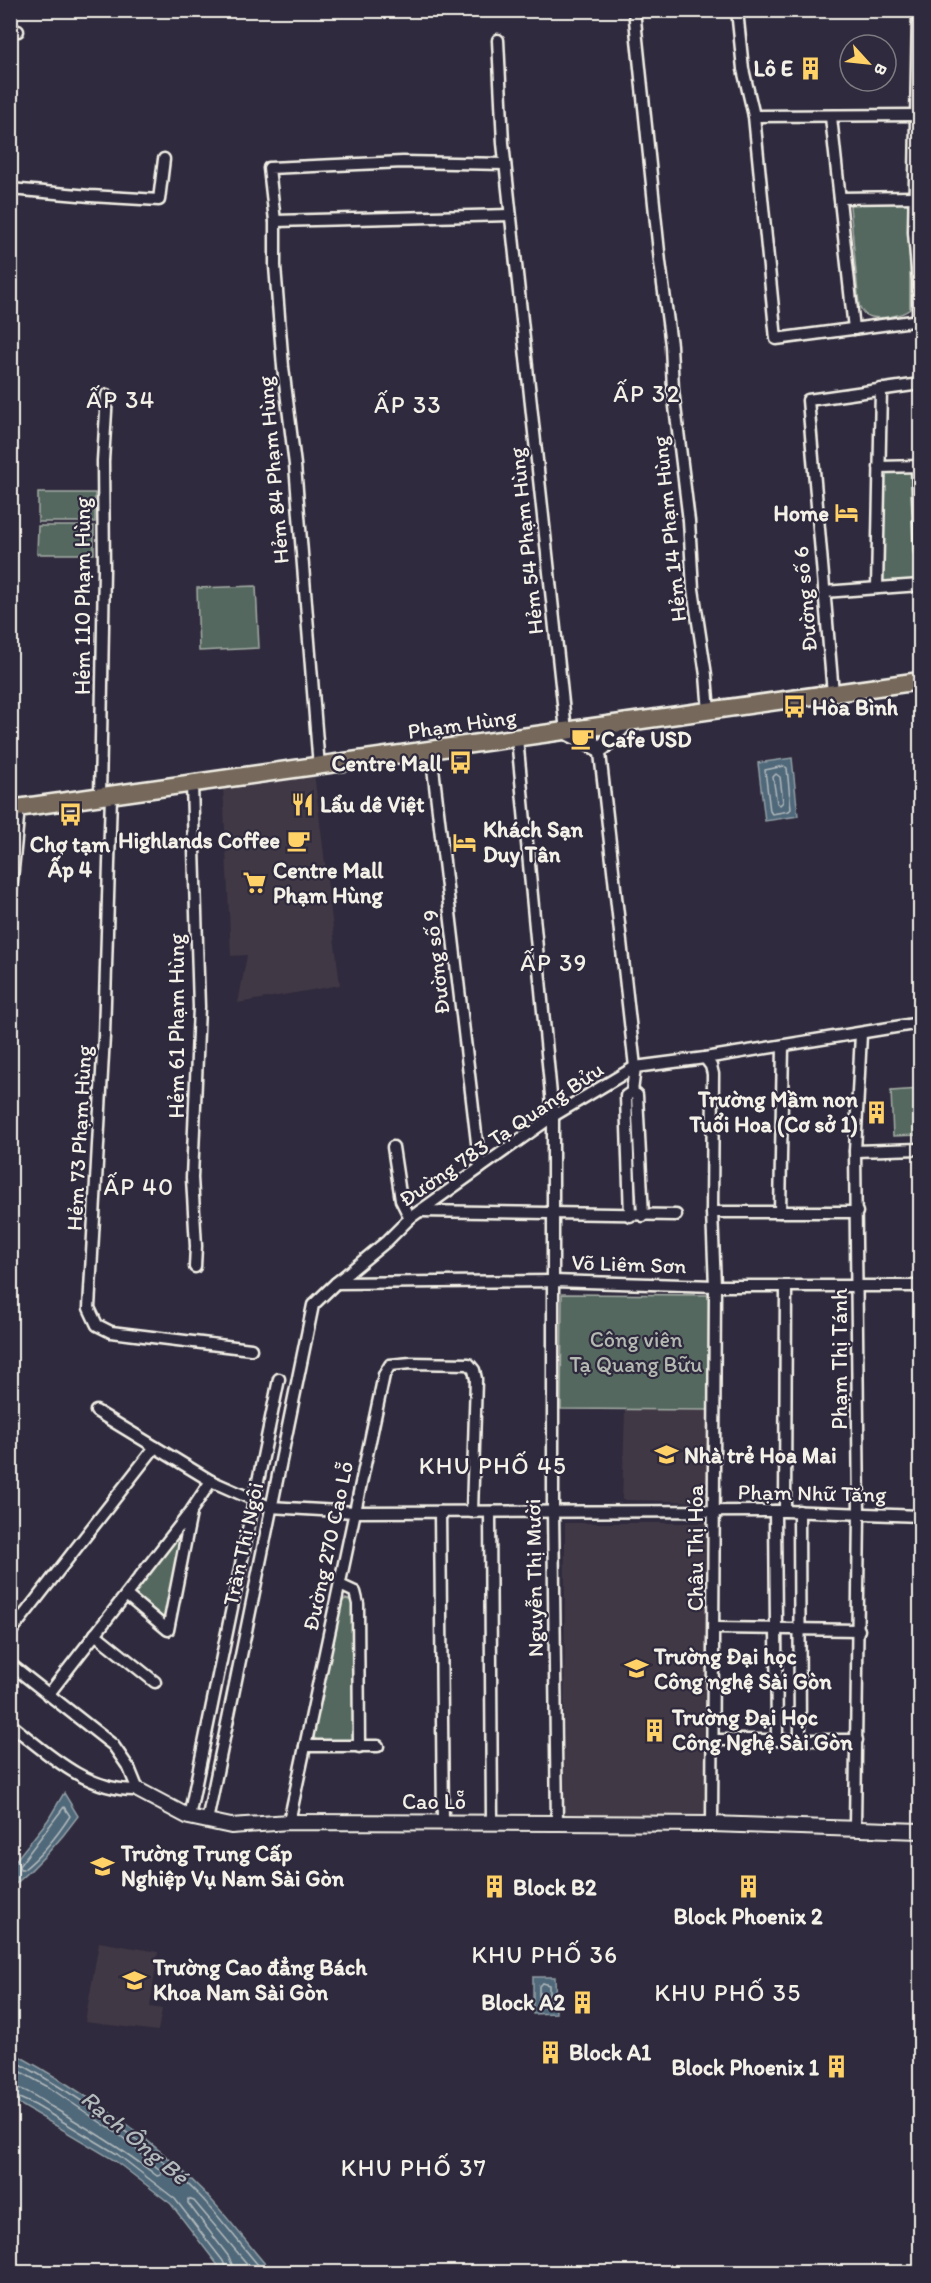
<svg xmlns="http://www.w3.org/2000/svg" width="931" height="2283" font-family="Itim,sans-serif">
<style>
.built{fill:#403745}
.green{fill:#546861;stroke:#a4aca4;stroke-width:1.5}
.water{fill:#50687a;stroke:#929fa6;stroke-width:1.5}
.lines{fill:none;stroke-linecap:round;stroke-linejoin:round}
.shore{stroke:#b2babc;stroke-width:1.5}
.minor-casing{stroke:#f4f1e8;stroke-width:15}
.tertiary-casing{stroke:#f4f1e8;stroke-width:18}
.secondary-casing{stroke:#f4f1e8;stroke-width:20}
.primary-casing{stroke:#f4f1e8;stroke-width:21}
.minor{stroke:#2f2a3d;stroke-width:10}
.tertiary{stroke:#2f2a3d;stroke-width:14}
.secondary{stroke:#2f2a3d;stroke-width:15}
.primary{stroke:#76695c;stroke-width:16}
.labels{text-anchor:middle;dominant-baseline:central;stroke-width:4.5;stroke-linejoin:round;paint-order:stroke}
.poi-label{font-size:22px;font-weight:bold;fill:#f4f1e8;stroke:#2f2a3d;text-anchor:start}
.street-label{font-size:22px;fill:#f4f1e8;stroke:#2f2a3d}
.park-label{font-size:22px;fill:#b4bab2;stroke:#2f2a3d}
.neighbourhood-label{font-size:24px;letter-spacing:1.5px;fill:#f4f1e8;stroke:#2f2a3d}
.water-label{font-size:24px;font-style:italic;fill:#b2babc;stroke:#2f2a3d}
</style>
<rect width="100%" height="100%" fill="#2f2a3d"/>
<filter id="ink" filterUnits="userSpaceOnUse"><feTurbulence type="fractalNoise" baseFrequency=".0167" numOctaves="2"/><feDisplacementMap in="SourceGraphic" scale="12" xChannelSelector="R" yChannelSelector="G"/><feConvolveMatrix kernelMatrix="1 2 1 2 8 2 1 2 1" color-interpolation-filters="sRGB"/></filter>
<g filter="url(#ink)">
<g class="built">
<path d="M314 773 340 985 238 1003 247 955 231 956 223 787Z"/>
<path d="M625 1410H709L708 1502 622 1500Z"/>
<path d="M565 1523H707L706 1815H564Z"/>
<path d="M99 1942 158 1952 150 2007 162 2009 158 2031 85 2022Z"/>
</g>
<g class="green">
<path d="M853 201 905 202 910 207V309C902 316 878 320 868 316 862 314 861 309 859 305L850 206Z"/>
<path d="M915 466V582L881 588 880 470Z"/>
<rect x="38" y="493" width="57" height="29"/>
<path d="M38 526H94V554H37Z"/>
<path d="M256 586 259 648 199 651 197 588Z"/>
<path d="M920 1089V1135L893 1136 891 1091Z"/>
<path d="M562 1294 711 1295 709 1410 561 1409Z"/>
<path d="M186 1530 167 1627 131 1595 182 1531Z"/>
<path d="M345 1599 350 1600 353 1605 356 1743H317L313 1734 342 1602Z"/>
</g>
<g class="water">
<path d="M56 11 131 10V11C108 19 80 17 56 11Z"/>
<path d="M792 758 798 816 765 821 758 763Z"/>
<path d="M64 1793 78 1816C58 1844 37 1866 11 1888V1866L48 1820Z"/>
<path d="M533 1977H555L556 2013 533 2014Z"/>
<path d="M10 2051C80 2089 148 2134 204 2192 228 2217 249 2246 272 2272H223L171 2204 114 2160 11 2099Z"/>
</g>
<g class="lines">
<g class="shore">
<path d="M784 766 787 768 791 809 789 811 772 814 770 811 765 770Z"/>
<path d="M776 774 780 777 783 802 780 805 777 803 773 777Z"/>
<path d="M64 1807 70 1816C57 1836 42 1855 23 1870H20L19 1866Z"/>
<path d="M542 1983 549 1985V2005L547 2008 539 2005V1986Z"/>
<path d="M10 2058C79 2096 144 2139 199 2195 222 2219 242 2247 264 2272"/>
<path d="M10 2066 50 2088 122 2137 161 2171V2175L157 2176C124 2150 89 2129 52 2107 40 2100 25 2087 10 2087"/>
<path d="M10 2094 35 2105 117 2154 175 2199 223 2261 227 2272"/>
<path d="M235 2272 229 2257 188 2203V2199L194 2201 254 2272"/>
</g>
<defs>
<g id="minor">
<path d="M634 10 660 262 671 345 673 390 689 521 693 589 706 675 709 712"/>
<path d="M737 10 743 69 754 116 776 339 920 320"/>
<path d="M918 10 914 232 918 281V320"/>
<path d="M10 30 18 31"/>
<path d="M498 40 503 143 566 731"/>
<path d="M754 116 920 115"/>
<path d="M831 117 854 329"/>
<path d="M10 189 90 196 159 200 164 159"/>
<path d="M840 198 915 197"/>
<path d="M275 221 510 215"/>
<path d="M917 466 920 552"/>
<path d="M879 467 920 466"/>
<path d="M877 588 881 389"/>
<path d="M824 592 920 585"/>
<path d="M833 693 808 400 920 384"/>
<path d="M591 727 592 740 600 753 635 1067 632 1092"/>
<path d="M517 738 553 1116V1511L557 1823"/>
<path d="M431 751 480 1168"/>
<path d="M319 767 295 465 283 367 275 266V221L269 168 403 162 505 164"/>
<path d="M192 785 199 1007 192 1178 196 1246 195 1267"/>
<path d="M111 795 104 1036 89 1308 97 1325 111 1332 251 1349"/>
<path d="M100 797 104 569 103 461 107 395"/>
<path d="M10 900 19 808"/>
<path d="M705 1058 711 1066 713 1074 712 1212 715 1286 712 1824"/>
<path d="M632 1092 637 1095 643 1216"/>
<path d="M393 1147 401 1200 410 1218"/>
<path d="M855 1151 920 1149"/>
<path d="M420 1211 676 1215"/>
<path d="M712 1212H857"/>
<path d="M780 1212 783 1046"/>
<path d="M630 1216 626 1096 632 1092"/>
<path d="M336 1283 553 1281 715 1286H920"/>
<path d="M96 1411 211 1481 270 1507 355 1512 785 1511 920 1516"/>
<path d="M775 1511 777 1740"/>
<path d="M785 1511 786 1286"/>
<path d="M799 1511 800 1740"/>
<path d="M440 1512 443 1822"/>
<path d="M490 1512 492 1822"/>
<path d="M340 1585 355 1592 358 1604 359 1747"/>
<path d="M126 1595 168 1630 191 1513"/>
<path d="M715 1628 859 1630"/>
<path d="M10 1633 155 1447"/>
<path d="M95 1634 155 1682"/>
<path d="M10 1664 113 1745 129 1768 138 1790C87 1792 48 1754 10 1724"/>
<path d="M48 1695 191 1511 211 1481"/>
<path d="M713 1740H857"/>
<path d="M305 1746H378"/>
<path d="M189 1817 279 1379"/>
<path d="M207 1821 313 1305 336 1283 387 1241 410 1218 553 1116 635 1067 705 1058 920 1023"/>
<path d="M289 1822 384 1375 390 1365 411 1363 469 1364 474 1370 476 1379 472 1512"/>
<path d="M855 1828 859 1513 855 1151 861 1034"/>
</g>
<path id="tertiary" d="M138 1790 189 1817 231 1826 289 1822 557 1823 712 1824 920 1831"/>
<g id="secondary">
<path d="M566 731 597 747"/>
<path d="M603 747 626 722"/>
</g>
<path id="primary" d="M10 809 920 681"/>
</defs>
<use href="#minor" class="minor-casing"/>
<use href="#tertiary" class="tertiary-casing"/>
<use href="#secondary" class="secondary-casing"/>
<use href="#primary" class="primary-casing"/>
<use href="#minor" class="minor"/>
<use href="#tertiary" class="tertiary"/>
<use href="#secondary" class="secondary"/>
<use href="#primary" class="primary"/>
</g>
</g>
<defs>
<symbol id="building-bare" viewBox="-9 -9 18 18"><path d="M-4-6H4V6H1V3H-1V6H-4ZM-2.5-4.3h1.7v1.8h-1.7ZM.8-4.3h1.7v1.8H.8ZM-2.5-1h1.7V.8h-1.7ZM.8-1h1.7V.8H.8Z" fill="#ffd166" stroke="#2f2a3d" stroke-width="2.5" paint-order="stroke"/></symbol>
<symbol id="hotel-bare" viewBox="-9 -9 18 18"><path d="M-6-4.5h1.5V1H6V5H4.5V3h-9V5H-6ZM-4 0a1.8 1.8 0 1 1 3.6 0ZM.5 0V-2.5h3Q6-2.5 6 0Z" fill="#ffd166" stroke="#2f2a3d" stroke-width="2.5" paint-order="stroke"/></symbol>
<symbol id="bus-bare" viewBox="-9 -9 18 18"><path d="M-5-6H5V4H4V6H2V4H-2V6H-4V4H-5ZM-3.5-4V0h7V-4ZM-3.5 1.2v1.5H-2V1.2ZM2 1.2v1.5H3.5V1.2Z" fill="#ffd166" stroke="#2f2a3d" stroke-width="2.5" paint-order="stroke"/></symbol>
<symbol id="cafe-bare" viewBox="-9 -9 18 18"><path d="M-5.5-4.5H6V0H3Q3 3.5 0 3.5H-2.5Q-5.5 3.5-5.5 0ZM3-3.2v2h1.7v-2ZM-6 4.5H4V6H-6Z" fill="#ffd166" stroke="#2f2a3d" stroke-width="2.5" paint-order="stroke"/></symbol>
<symbol id="restaurant-bare" viewBox="-9 -9 18 18"><path d="M-5-6h1v4h1v-4h1v4h1v-4h1v5L-1.5 .5V6h-2V.5L-5-1ZM5-6V6H3V1.5H1.5Q1.5-4 5-6Z" fill="#ffd166" stroke="#2f2a3d" stroke-width="2.5" paint-order="stroke"/></symbol>
<symbol id="supermarket-bare" viewBox="-9 -9 18 18"><path d="M-6-5.5h2.5l.6 2H6L4.5 2H-2.5L-4.4-4H-6ZM-1.5 3.2a1.3 1.3 0 1 0 .1 0ZM3 3.2a1.3 1.3 0 1 0 .1 0Z" fill="#ffd166" stroke="#2f2a3d" stroke-width="2.5" paint-order="stroke"/></symbol>
<symbol id="school-bare" viewBox="-9 -9 18 18"><path d="M0-5L7-2L0 1L-7-2ZM-4 1L0 2.5L4 1V4Q0 6-4 4Z" fill="#ffd166" stroke="#2f2a3d" stroke-width="2.5" paint-order="stroke"/></symbol>
<symbol id="university-bare" viewBox="-9 -9 18 18"><path d="M0-5L7-2L0 1L-7-2ZM-4 1L0 2.5L4 1V4Q0 6-4 4Z" fill="#ffd166" stroke="#2f2a3d" stroke-width="2.5" paint-order="stroke"/></symbol>
</defs>
<g fill-rule="evenodd">
<use href="#building-bare" x="794" y="52" width="33" height="33"/>
<use href="#hotel-bare" x="830" y="496" width="33" height="33"/>
<use href="#bus-bare" x="778" y="690" width="33" height="33"/>
<use href="#cafe-bare" x="566" y="722" width="33" height="33"/>
<use href="#bus-bare" x="444" y="746" width="33" height="33"/>
<use href="#restaurant-bare" x="286" y="788" width="33" height="33"/>
<use href="#bus-bare" x="54" y="798" width="33" height="33"/>
<use href="#cafe-bare" x="282" y="824" width="33" height="33"/>
<use href="#hotel-bare" x="448" y="826" width="33" height="33"/>
<use href="#supermarket-bare" x="238" y="866" width="33" height="33"/>
<use href="#building-bare" x="860" y="1096" width="33" height="33"/>
<use href="#school-bare" x="650" y="1438" width="33" height="33"/>
<use href="#university-bare" x="620" y="1652" width="33" height="33"/>
<use href="#building-bare" x="638" y="1714" width="33" height="33"/>
<use href="#school-bare" x="86" y="1850" width="33" height="33"/>
<use href="#building-bare" x="478" y="1870" width="33" height="33"/>
<use href="#building-bare" x="732" y="1870" width="33" height="33"/>
<use href="#university-bare" x="118" y="1964" width="33" height="33"/>
<use href="#building-bare" x="566" y="1986" width="33" height="33"/>
<use href="#building-bare" x="534" y="2036" width="33" height="33"/>
<use href="#building-bare" x="820" y="2050" width="33" height="33"/>
</g>
<g class="labels">
<g class="poi-label">
<text x="793" y="68" text-anchor="end">Lô E</text>
<text x="829" y="513" text-anchor="end">Home</text>
<text x="812" y="707">Hòa Bình</text>
<text x="601" y="739">Cafe USD</text>
<text x="442" y="763" text-anchor="end">Centre Mall</text>
<text x="320" y="804">Lẩu dê Việt</text>
<text x="483" y="829">Khách Sạn<tspan x="483" dy="25">Duy Tân</tspan></text>
<text x="280" y="840" text-anchor="end">Highlands Coffee</text>
<text x="70" y="844" text-anchor="middle">Chợ tạm<tspan x="70" dy="25">Ấp 4</tspan></text>
<text x="273" y="870">Centre Mall<tspan x="273" dy="25">Phạm Hùng</tspan></text>
<text x="858" y="1099" text-anchor="end">Trường Mầm non<tspan x="858" dy="25">Tuổi Hoa (Cơ sở 1)</tspan></text>
<text x="684" y="1455">Nhà trẻ Hoa Mai</text>
<text x="654" y="1656">Trường Đại học<tspan x="654" dy="25">Công nghệ Sài Gòn</tspan></text>
<text x="672" y="1717">Trường Đại Học<tspan x="672" dy="25">Công Nghệ Sài Gòn</tspan></text>
<text x="121" y="1853">Trường Trung Cấp<tspan x="121" dy="25">Nghiệp Vụ Nam Sài Gòn</tspan></text>
<text x="513" y="1887">Block B2</text>
<text x="748" y="1916" text-anchor="middle">Block Phoenix 2</text>
<text x="153" y="1967">Trường Cao đẳng Bách<tspan x="153" dy="25">Khoa Nam Sài Gòn</tspan></text>
<text x="565" y="2002" text-anchor="end">Block A2</text>
<text x="569" y="2052">Block A1</text>
<text x="819" y="2067" text-anchor="end">Block Phoenix 1</text>
</g>
<g class="street-label">
<text transform="translate(273 470) rotate(-95)">Hẻm 84 Phạm Hùng</text>
<text transform="translate(669 529) rotate(-96)">Hẻm 14 Phạm Hùng</text>
<text transform="translate(526 541) rotate(-96)">Hẻm 54 Phạm Hùng</text>
<text transform="translate(82 596) rotate(-90)">Hẻm 110 Phạm Hùng</text>
<text transform="translate(805 599) rotate(-95)">Đường số 6</text>
<text transform="translate(462 724) rotate(-8)">Phạm Hùng</text>
<text transform="translate(436 962) rotate(-97)">Đường số 9</text>
<text transform="translate(176 1026) rotate(-90)">Hẻm 61 Phạm Hùng</text>
<text transform="translate(501 1134) rotate(-34)">Đường 783 Tạ Quang Bửu</text>
<text transform="translate(79 1138) rotate(-87)">Hẻm 73 Phạm Hùng</text>
<text transform="translate(629 1264) rotate(2)">Võ Liêm Sơn</text>
<text transform="translate(839 1359) rotate(-90)">Phạm Thị Tánh</text>
<text transform="translate(812 1493) rotate(1)">Phạm Nhữ Tăng</text>
<text transform="translate(243 1544) rotate(-78)">Trần Thị Ngôi</text>
<text transform="translate(328 1546) rotate(-78)">Đường 270 Cao Lỗ</text>
<text transform="translate(695 1548) rotate(-90)">Châu Thị Hóa</text>
<text transform="translate(534 1578) rotate(-91)">Nguyễn Thị Mười</text>
<text x="434" y="1801">Cao Lỗ</text>
</g>
<g class="park-label">
<text x="636" y="1339">Công viên<tspan x="636" dy="25">Tạ Quang Bữu</tspan></text>
</g>
<g class="neighbourhood-label">
<text x="647" y="393">ẤP 32</text>
<text x="121" y="399">ẤP 34</text>
<text x="408" y="404">ẤP 33</text>
<text x="554" y="962">ẤP 39</text>
<text x="139" y="1186">ẤP 40</text>
<text x="493" y="1465">KHU PHỐ 45</text>
<text x="545" y="1954">KHU PHỐ 36</text>
<text x="728" y="1992">KHU PHỐ 35</text>
<text x="414" y="2167">KHU PHỐ 37</text>
</g>
<g class="water-label">
<text transform="translate(135 2137) rotate(40)">Rạch Ông Bé</text>
</g>
</g>
<rect width="931" height="2283" fill="none" stroke="#2f2a3d" stroke-width="36"/>
<rect x="18" y="18" width="895" height="2247" fill="none" stroke="#f4f1e8" stroke-width="2" filter="url(#ink)"/>
<g transform="translate(868 63) rotate(117)"><circle r="28" fill="#2f2a3d" stroke="#7e7a81" stroke-width="1.5"/>
<path d="M0-4.5L10 22L0 15L-10 22Z" fill="#ffd166"/>
<text y="-9" font-size="16" font-weight="bold" text-anchor="middle" fill="#f4f1e8">B</text>
</g>
</svg>
